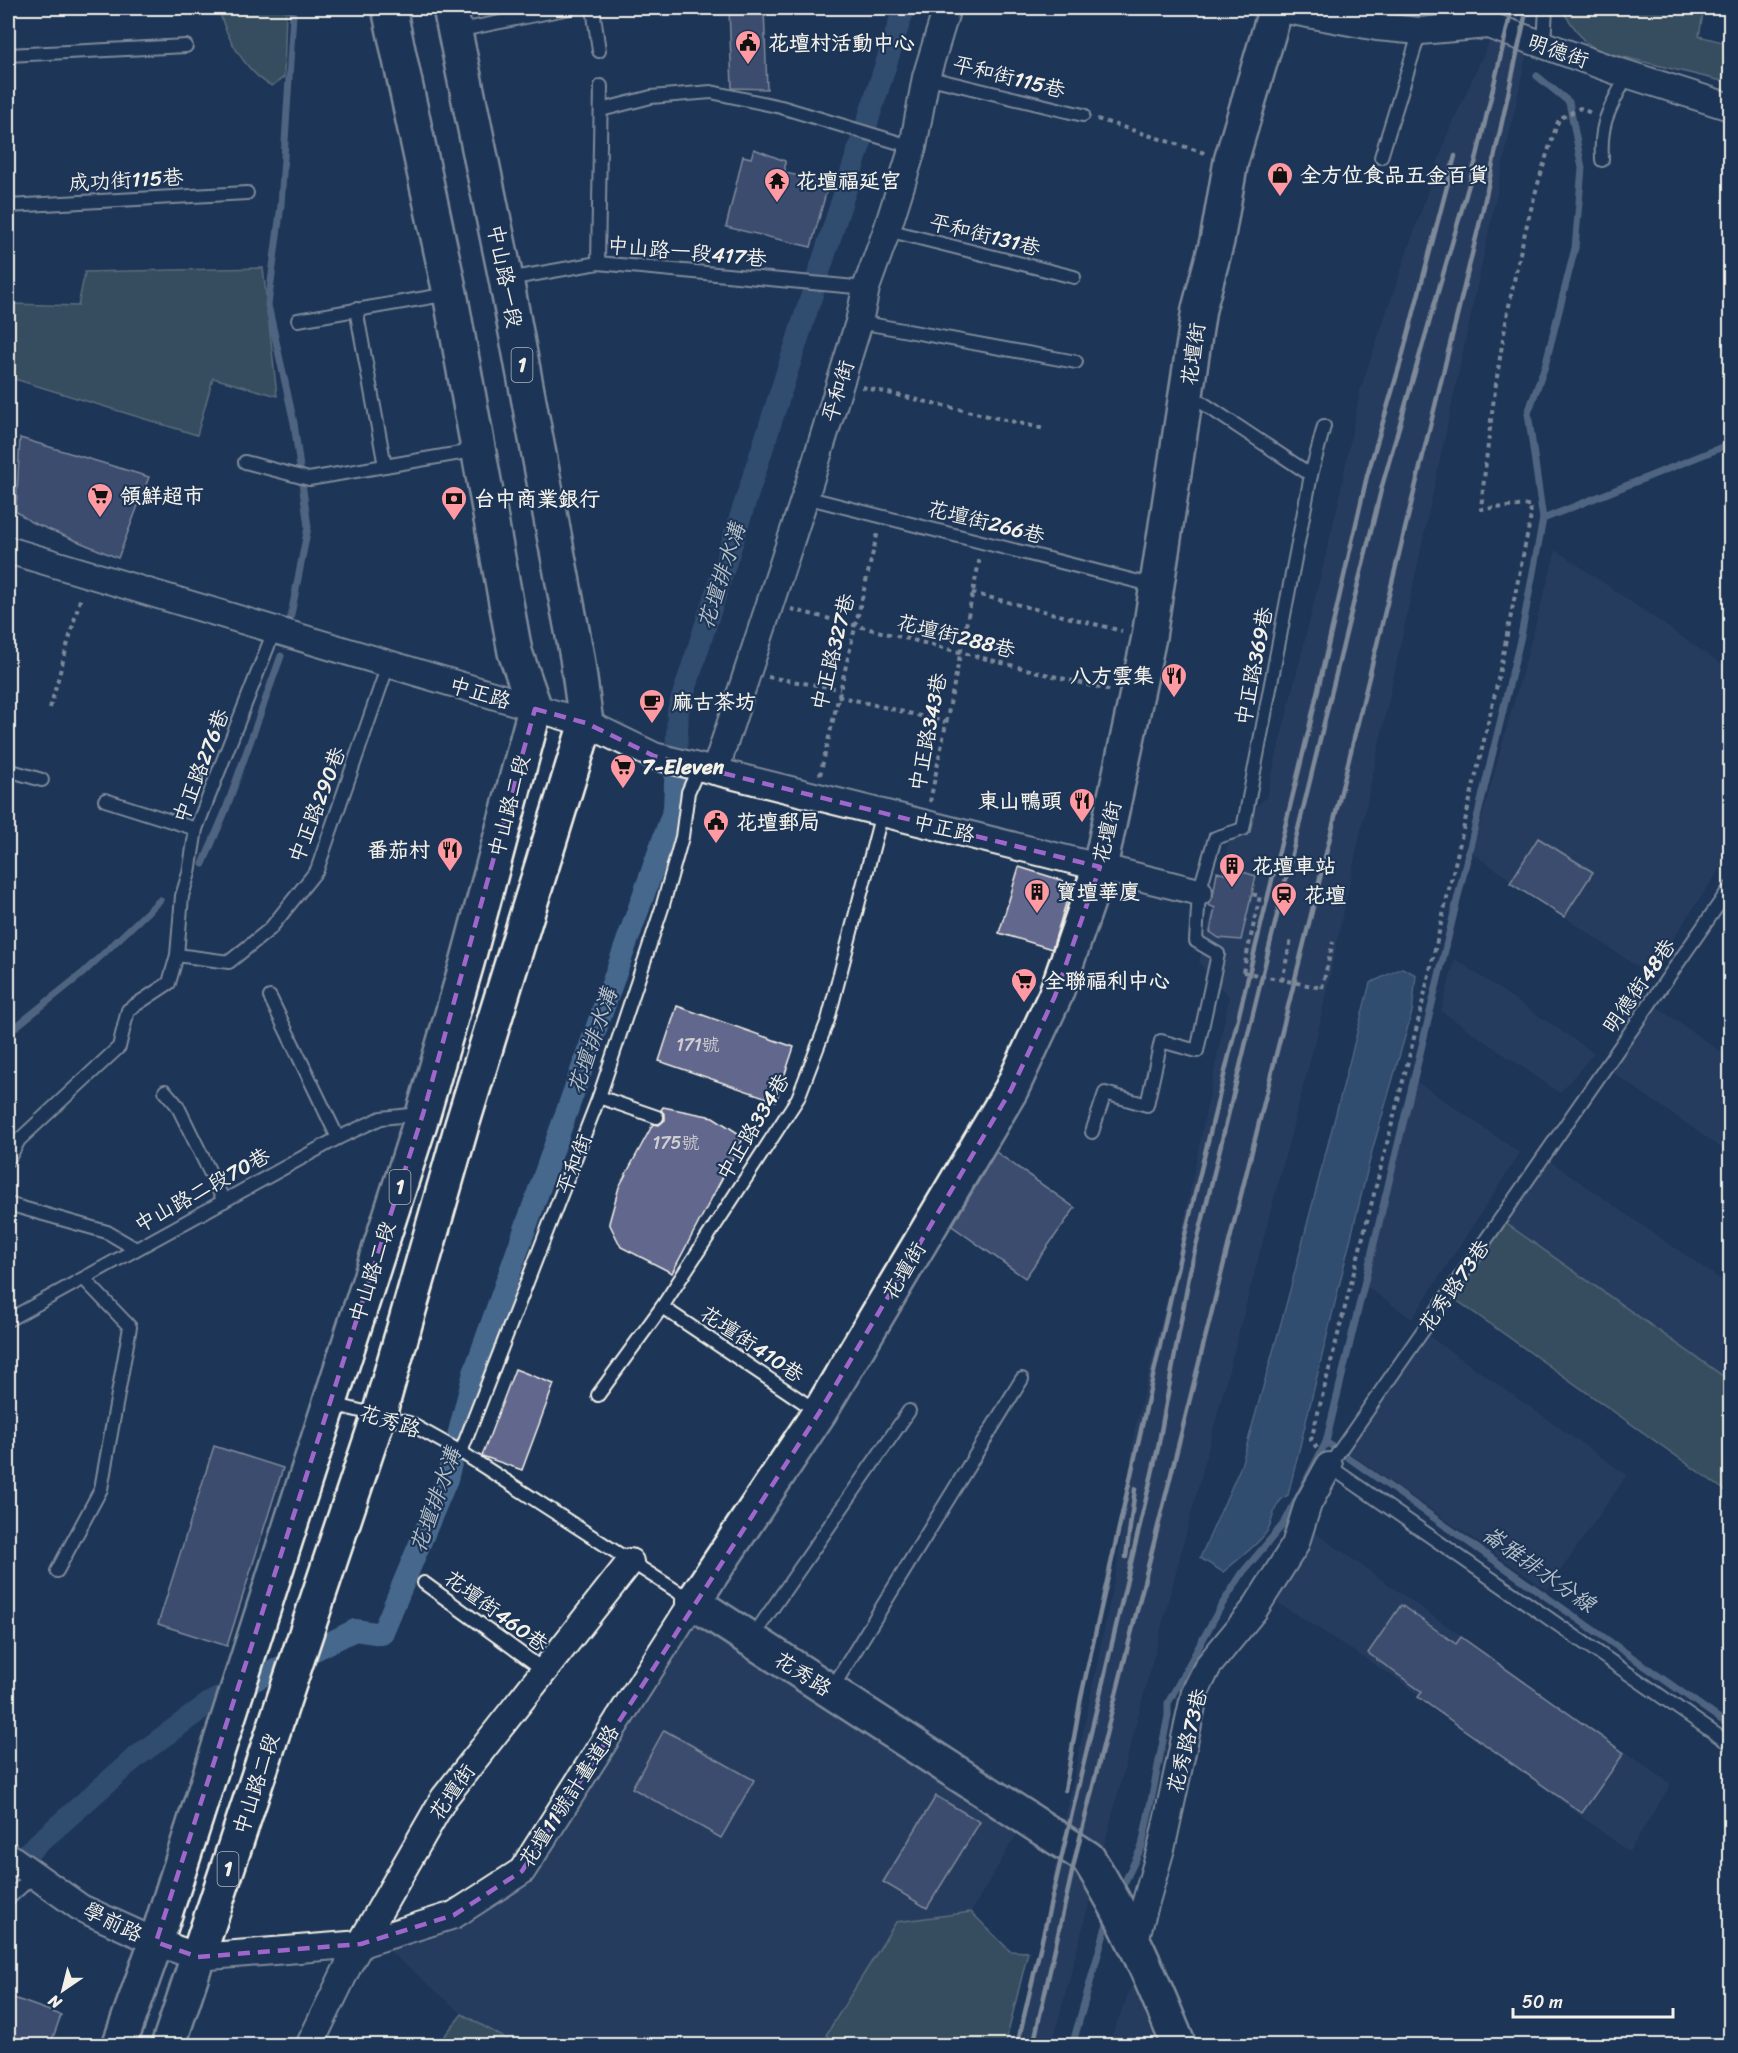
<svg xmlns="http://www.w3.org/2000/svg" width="1738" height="2053" font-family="Sriracha,'LXGW WenKai TC',sans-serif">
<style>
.built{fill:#324467}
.green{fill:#576c67;stroke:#a6aea8;stroke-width:1.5}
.water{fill:#46678d;stroke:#8c9eb1;stroke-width:1.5}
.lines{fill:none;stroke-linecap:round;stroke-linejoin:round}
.stream{stroke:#8c9eb1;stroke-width:7}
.canal{stroke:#46678d;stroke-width:22}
.building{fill:#62678d;stroke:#f4f1e8;stroke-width:1.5}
.lane-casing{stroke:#f4f1e8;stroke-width:16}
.street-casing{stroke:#f4f1e8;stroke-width:30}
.secondary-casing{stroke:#f4f1e8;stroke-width:38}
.primary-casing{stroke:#f4f1e8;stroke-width:38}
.path{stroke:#f4f1e8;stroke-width:4;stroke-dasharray:4.5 4.5;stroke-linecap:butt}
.lane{stroke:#1d3557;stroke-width:12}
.street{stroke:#1d3557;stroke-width:26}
.secondary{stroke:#1d3557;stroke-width:33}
.primary{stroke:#1d3557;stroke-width:33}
.rail{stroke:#f4f1e8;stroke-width:4.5}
.path-bridge{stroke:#f4f1e8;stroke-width:4;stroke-dasharray:4.5 4.5;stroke-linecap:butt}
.marked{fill:none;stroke:#9f67cb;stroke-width:4.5;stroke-dasharray:12 8;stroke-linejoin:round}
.labels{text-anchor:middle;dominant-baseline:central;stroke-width:4.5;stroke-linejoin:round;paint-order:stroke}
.number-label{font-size:18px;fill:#d0ced1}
.shield{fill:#1d3557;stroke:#b4b9bc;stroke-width:1.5}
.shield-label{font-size:20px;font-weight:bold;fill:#f4f1e8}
.poi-label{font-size:21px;font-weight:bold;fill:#f4f1e8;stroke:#1d3557;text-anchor:start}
.street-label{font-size:21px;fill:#f4f1e8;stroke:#1d3557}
.water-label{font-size:22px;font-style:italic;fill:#b7c1c8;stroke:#1d3557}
</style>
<rect width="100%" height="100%" fill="#1d3557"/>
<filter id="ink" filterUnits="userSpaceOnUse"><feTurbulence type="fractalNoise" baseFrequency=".0167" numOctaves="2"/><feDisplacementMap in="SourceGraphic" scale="12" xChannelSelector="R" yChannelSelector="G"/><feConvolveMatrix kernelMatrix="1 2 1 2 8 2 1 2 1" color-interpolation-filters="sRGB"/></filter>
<g filter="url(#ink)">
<g class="built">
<path d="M1500 18 1532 29 1319 1027 1052 2045 1015 2046 1046 1912 1117 1566 1134 1432 1175 1265 1229 997 1199 963 1233 824 1266 798 1337 508 1360 390 1447 135Z"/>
<path d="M1556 550 1730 670V854L1649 975 1472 853Z"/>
<path d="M1455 959 1594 1053 1560 1093 1441 1011Z"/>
<path d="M1654 1005 1730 1058V1154L1609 1070Z"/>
<path d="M1415 1080 1520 1153 1412 1319 1361 1283Z"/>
<path d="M1547 1159 1730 1286V1381L1504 1222Z"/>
<path d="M1426 1334 1627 1475 1547 1590 1345 1450Z"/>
<path d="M1310 1529 1671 1784 1629 1852 1397 1679 1278 1603Z"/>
<path d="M689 1619 1021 1827 971 1912 896 1922 820 2045H517L462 2014 379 1942 508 1874Z"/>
<path d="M1132 1984 1157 2045H1108Z"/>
</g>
<g class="green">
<path d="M219 8H286L284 77 272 86C247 74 224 35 219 8Z"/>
<path d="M1564 8H1704L1699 36 1730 44V54L1722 81 1599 51 1584 41 1563 12Z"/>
<path d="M263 268 277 396 213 378 197 435 8 377 14 304 78 306 85 272Z"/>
<path d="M1504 1222 1730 1381V1494L1452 1297Z"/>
<path d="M971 1912 1010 1951 1028 1952 1005 2045H841L826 2035 896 1922Z"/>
<path d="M462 2014 517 2045H437Z"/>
</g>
<path class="water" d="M1402 968 1416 975 1412 1012 1372 1151 1288 1495C1271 1503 1275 1522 1265 1534 1254 1548 1237 1560 1223 1572L1200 1558 1241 1466 1288 1298 1370 983Z"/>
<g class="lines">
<g class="stream">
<path d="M289 8 293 15 281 205 268 305 294 423 308 527 290 620"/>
<path d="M1537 76 1569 102 1582 168 1575 248 1545 366 1528 413 1543 519"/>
<path d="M203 864 225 812 281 656"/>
<path d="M8 1033 83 973 160 900"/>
<path d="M1326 1442 1730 1726"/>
<path d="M1120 1892 1142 1846 1168 1716V1703L1221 1606 1243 1572 1285 1522 1326 1442 1521 636 1543 519 1730 444"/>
<path d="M1072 2046 1109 1916"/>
</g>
<path class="canal" d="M8 1870 136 1757 209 1703 355 1630 382 1634 447 1479 474 1373 674 809 678 711 904 8"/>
</g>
<g class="building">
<path d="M729 8H764L767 89 732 88Z"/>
<path d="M754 149 785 161V173L829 182 811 247 726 227 743 156 751 158Z"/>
<path d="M20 438 149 477 118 558 31 522 16 511Z"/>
<path d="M1538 838 1593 872 1564 917 1510 883Z"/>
<path d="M1019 867 1064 881 1071 887 1052 949 999 933Z"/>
<path d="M1230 868 1256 876 1241 940 1219 938 1210 932 1215 908 1208 905 1213 896 1217 872 1228 875Z"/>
<path d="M677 1006 794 1047 776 1101 659 1061Z"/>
<path d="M663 1107 713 1117 744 1137 672 1273 621 1247 609 1223 619 1187 653 1124 659 1125 665 1120V1115L661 1110Z"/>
<path d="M996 1152 1075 1208 1025 1278 952 1226Z"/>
<path d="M515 1369 554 1384 522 1470 482 1456Z"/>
<path d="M214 1446 283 1468 227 1646 158 1624Z"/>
<path d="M1401 1605 1456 1644 1461 1637 1624 1753 1582 1813 1418 1697 1422 1692 1368 1653Z"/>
<path d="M664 1730 754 1780 721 1838 632 1788Z"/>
<path d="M936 1796 980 1822 927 1908 883 1882Z"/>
<path d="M8 1996 61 2015 50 2046H8Z"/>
</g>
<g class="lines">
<defs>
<g id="lane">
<path d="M593 8 599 51"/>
<path d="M456 31 570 8"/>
<path d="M1544 44 1546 8"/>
<path d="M8 55 186 46"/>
<path d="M926 77 1083 115"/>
<path d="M601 110 651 97 711 92 781 107 913 147"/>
<path d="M1381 157 1420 31"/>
<path d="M1602 160C1600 127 1606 115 1621 87"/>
<path d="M8 206 247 193"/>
<path d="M887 230 1074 277"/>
<path d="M598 263 601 86"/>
<path d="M508 279 598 263 866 288"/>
<path d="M356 309 385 466"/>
<path d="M298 320 449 294"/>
<path d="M859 322 1076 362"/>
<path d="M1189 394 1311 475"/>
<path d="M245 462 309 479 478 450"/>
<path d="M805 497 1155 586"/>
<path d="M8 770 42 780"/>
<path d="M105 800 196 829"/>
<path d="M1730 888 1329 1466 1730 1744"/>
<path d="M177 955 229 962 270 929 317 870 388 665"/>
<path d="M270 997 338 1138"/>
<path d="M165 1091 177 1105 224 1201"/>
<path d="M599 1097 657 1117"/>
<path d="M1092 1132 1105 1093 1147 1105 1161 1041 1197 1051 1218 954 1196 941 1199 892 1215 838 1243 829 1311 475 1324 426"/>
<path d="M8 1160 19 1140 119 1047 128 1010 169 983 177 955 182 896 189 873 196 829 274 631"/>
<path d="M8 1204 107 1232 136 1249"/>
<path d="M662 1307 818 1412"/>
<path d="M8 1320 338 1138 381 1118 420 1114"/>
<path d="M598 1395 662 1307 798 1098 828 1020 882 813"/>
<path d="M332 1404 409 1423 461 1452 692 1601"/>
<path d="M461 1452 599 1097 662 908 682 837 688 792 699 767"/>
<path d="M57 1571 101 1489 130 1327 85 1280"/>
<path d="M424 1583 545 1671"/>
<path d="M751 1639 909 1411"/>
<path d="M831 1690 1022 1379"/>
<path d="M8 1899 34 1875"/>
</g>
<g id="street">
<path d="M1276 8 1377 27 1420 31 1488 25 1611 69 1730 107"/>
<path d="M8 550 586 723 654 756 1199 892"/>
<path d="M715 771 805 497 859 322 866 288 887 230 913 147 926 77 947 8"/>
<path d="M8 1856 81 1908 156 1942 198 1957 361 1944 454 1915 522 1871 693 1602"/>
<path d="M1135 1940 1162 1845 1195 1692 1208 1666 1254 1610 1295 1545 1308 1504 1329 1466"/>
<path d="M309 2046 349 1964 444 1798 630 1562"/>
</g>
<path id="secondary" d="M1179 2046C1152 1980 1126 1917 1088 1858L693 1602 819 1413 1011 1090 1055 996 1100 867 1149 637 1199 309 1217 241 1231 161 1276 8"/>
<g id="primary">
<path d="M119 2046 156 1942 423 1114 467 963 535 709 515 652 450 293 389 8"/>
<path d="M168 2046 379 1415 462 1125 586 723 577 657 506 279 450 8"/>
</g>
</defs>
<use href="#lane" class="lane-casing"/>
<use href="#street" class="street-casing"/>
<use href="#secondary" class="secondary-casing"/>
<use href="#primary" class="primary-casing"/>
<g class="path">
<path d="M1097 119 1208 154"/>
<path d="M862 387 1045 429"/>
<path d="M972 593 1122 631"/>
<path d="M791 609 1112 691"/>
<path d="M768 677 840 689"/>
<path d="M838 696 945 722"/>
<path d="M50 708 81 596"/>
<path d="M820 775 878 531"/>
<path d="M930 802 980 557"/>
<path d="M1243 972 1260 896 1251 894"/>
<path d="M1282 981 1291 939"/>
<path d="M1322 988 1333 942"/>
<path d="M1317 1448 1311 1440 1417 1026 1496 689 1531 516 1530 505 1481 509C1494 377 1514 244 1559 119L1580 108 1591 113"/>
</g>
<use href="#lane" class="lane"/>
<use href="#street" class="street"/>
<use href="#secondary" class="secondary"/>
<use href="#primary" class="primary"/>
<g class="rail">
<path d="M1126 1557 1135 1489"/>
<path d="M1065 1790 1081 1697 1183 1243 1308 733 1367 476 1401 361 1455 156"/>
<path d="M1017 2046 1158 1448 1190 1271 1382 486 1476 160 1512 8"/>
<path d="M1033 2046 1077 1850 1311 915 1482 213 1527 8"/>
</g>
<path class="path-bridge" d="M1243 972 1322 988"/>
</g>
</g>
<path d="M0 0H1738V2053H0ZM535 709 586 723 654 756 1100 867 1055 996 1011 1090 819 1413 522 1871 454 1915 361 1944 198 1957 156 1942 423 1114Z" fill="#1d3557" fill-opacity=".55" fill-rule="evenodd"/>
<path class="marked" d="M535 709 586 723 654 756 1100 867 1055 996 1011 1090 819 1413 522 1871 454 1915 361 1944 198 1957 156 1942 423 1114Z"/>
<defs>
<symbol id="civic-pin" viewBox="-11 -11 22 30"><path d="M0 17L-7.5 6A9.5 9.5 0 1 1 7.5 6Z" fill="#ff9aa2" stroke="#1d3557"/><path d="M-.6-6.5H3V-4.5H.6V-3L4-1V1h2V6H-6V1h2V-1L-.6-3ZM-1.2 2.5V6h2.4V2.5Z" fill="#111"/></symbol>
<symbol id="shop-pin" viewBox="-11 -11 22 30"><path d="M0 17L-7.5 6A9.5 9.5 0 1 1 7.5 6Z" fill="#ff9aa2" stroke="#1d3557"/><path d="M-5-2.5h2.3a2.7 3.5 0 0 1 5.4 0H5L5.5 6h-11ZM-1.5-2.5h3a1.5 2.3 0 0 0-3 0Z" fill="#111"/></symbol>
<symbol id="temple-pin" viewBox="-11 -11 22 30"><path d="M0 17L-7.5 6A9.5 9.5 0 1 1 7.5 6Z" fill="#ff9aa2" stroke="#1d3557"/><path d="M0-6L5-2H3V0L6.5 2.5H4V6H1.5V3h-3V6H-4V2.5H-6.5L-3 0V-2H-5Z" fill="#111"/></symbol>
<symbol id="supermarket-pin" viewBox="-11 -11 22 30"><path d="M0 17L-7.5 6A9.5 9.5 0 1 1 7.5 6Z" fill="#ff9aa2" stroke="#1d3557"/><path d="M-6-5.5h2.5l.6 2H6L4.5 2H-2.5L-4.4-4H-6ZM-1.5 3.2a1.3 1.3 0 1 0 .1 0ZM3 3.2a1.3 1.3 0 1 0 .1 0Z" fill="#111"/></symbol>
<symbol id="bank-pin" viewBox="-11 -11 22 30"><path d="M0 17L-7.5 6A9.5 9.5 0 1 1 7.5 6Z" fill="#ff9aa2" stroke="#1d3557"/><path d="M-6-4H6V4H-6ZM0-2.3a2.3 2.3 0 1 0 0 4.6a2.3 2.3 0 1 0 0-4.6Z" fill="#111"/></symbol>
<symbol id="restaurant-pin" viewBox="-11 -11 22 30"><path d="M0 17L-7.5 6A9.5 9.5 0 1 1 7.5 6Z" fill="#ff9aa2" stroke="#1d3557"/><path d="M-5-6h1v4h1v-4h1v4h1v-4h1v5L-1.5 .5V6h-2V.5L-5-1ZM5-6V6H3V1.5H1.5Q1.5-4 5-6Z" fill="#111"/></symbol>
<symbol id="cafe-pin" viewBox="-11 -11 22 30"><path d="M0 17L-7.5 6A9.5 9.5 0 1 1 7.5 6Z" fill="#ff9aa2" stroke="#1d3557"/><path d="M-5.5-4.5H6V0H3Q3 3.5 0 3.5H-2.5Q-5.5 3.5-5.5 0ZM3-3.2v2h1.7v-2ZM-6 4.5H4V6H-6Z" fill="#111"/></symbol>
<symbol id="building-pin" viewBox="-11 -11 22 30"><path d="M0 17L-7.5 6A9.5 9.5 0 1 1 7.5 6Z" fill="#ff9aa2" stroke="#1d3557"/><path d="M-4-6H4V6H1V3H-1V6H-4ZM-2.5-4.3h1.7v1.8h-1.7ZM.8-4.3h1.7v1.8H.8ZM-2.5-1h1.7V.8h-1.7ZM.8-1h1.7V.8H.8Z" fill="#111"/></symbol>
<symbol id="station-pin" viewBox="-11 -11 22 30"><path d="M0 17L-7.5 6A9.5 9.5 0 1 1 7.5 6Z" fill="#ff9aa2" stroke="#1d3557"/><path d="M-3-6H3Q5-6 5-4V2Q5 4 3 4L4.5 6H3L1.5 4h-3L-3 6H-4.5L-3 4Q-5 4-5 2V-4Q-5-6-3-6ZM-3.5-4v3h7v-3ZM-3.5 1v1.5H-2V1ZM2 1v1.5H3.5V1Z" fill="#111"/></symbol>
</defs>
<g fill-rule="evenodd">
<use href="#civic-pin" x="733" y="28" width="30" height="40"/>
<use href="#shop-pin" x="1265" y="160" width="30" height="40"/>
<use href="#temple-pin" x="762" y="166" width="30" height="40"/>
<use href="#supermarket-pin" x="85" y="481" width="30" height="40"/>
<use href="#bank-pin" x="439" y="484" width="30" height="40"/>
<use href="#restaurant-pin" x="1159" y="661" width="30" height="40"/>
<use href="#cafe-pin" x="637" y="687" width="30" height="40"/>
<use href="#supermarket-pin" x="608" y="752" width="30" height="40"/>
<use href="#restaurant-pin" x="1067" y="786" width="30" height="40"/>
<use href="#civic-pin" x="701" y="807" width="30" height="40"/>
<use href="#restaurant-pin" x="435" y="835" width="30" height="40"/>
<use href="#building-pin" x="1217" y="851" width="30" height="40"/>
<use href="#building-pin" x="1022" y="877" width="30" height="40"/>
<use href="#station-pin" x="1269" y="880" width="30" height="40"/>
<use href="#supermarket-pin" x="1009" y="966" width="30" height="40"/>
</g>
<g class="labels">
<g class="number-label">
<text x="698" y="1045">171號</text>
<text x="676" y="1143">175號</text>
</g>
<g class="shield">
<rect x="511.5" y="348" width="21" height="34" rx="4.5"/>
<rect x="389.5" y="1170" width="21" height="34" rx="4.5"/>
<rect x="217.5" y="1852" width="21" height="34" rx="4.5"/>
</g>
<g class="shield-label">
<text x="522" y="365">1</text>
<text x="400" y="1187">1</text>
<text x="228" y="1869">1</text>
</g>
<g class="poi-label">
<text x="768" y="43">花壇村活動中心</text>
<text x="1300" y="175">全方位食品五金百貨</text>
<text x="796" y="181">花壇福延宮</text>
<text x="120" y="496">領鮮超市</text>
<text x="474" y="499">台中商業銀行</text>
<text x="1154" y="676" text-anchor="end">八方雲集</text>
<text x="672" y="702">麻古茶坊</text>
<text x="642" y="767">7-Eleven</text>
<text x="1062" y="801" text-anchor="end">東山鴨頭</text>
<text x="736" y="822">花壇郵局</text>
<text x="430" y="850" text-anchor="end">番茄村</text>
<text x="1252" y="866">花壇車站</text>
<text x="1056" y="892">寶壇華廈</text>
<text x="1304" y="895">花壇</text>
<text x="1044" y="981">全聯福利中心</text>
</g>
<g class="street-label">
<text transform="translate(1558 51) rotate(19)">明德街</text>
<text transform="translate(1009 77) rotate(14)">平和街115巷</text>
<text transform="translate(126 180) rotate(-3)">成功街115巷</text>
<text transform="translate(985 235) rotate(14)">平和街131巷</text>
<text transform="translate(687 252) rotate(5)">中山路一段417巷</text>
<text transform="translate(505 276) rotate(79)">中山路一段</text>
<text transform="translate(1193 354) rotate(-82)">花壇街</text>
<text transform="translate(838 391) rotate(-73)">平和街</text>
<text transform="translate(986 522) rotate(14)">花壇街266巷</text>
<text transform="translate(956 636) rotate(14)">花壇街288巷</text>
<text transform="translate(833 652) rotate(-76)">中正路327巷</text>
<text transform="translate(1254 666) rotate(-79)">中正路369巷</text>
<text transform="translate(480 693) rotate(17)">中正路</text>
<text transform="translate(928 732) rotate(-79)">中正路343巷</text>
<text transform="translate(201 766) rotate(-69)">中正路276巷</text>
<text transform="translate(317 805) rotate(-69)">中正路290巷</text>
<text transform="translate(509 806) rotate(-75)">中山路二段</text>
<text transform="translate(944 828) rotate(14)">中正路</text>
<text transform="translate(1107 832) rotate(-77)">花壇街</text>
<text transform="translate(1639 986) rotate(-55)">明德街48巷</text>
<text transform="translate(753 1127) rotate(-59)">中正路334巷</text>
<text transform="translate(574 1164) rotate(-69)">平和街</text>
<text transform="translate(202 1190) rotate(-29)">中山路二段70巷</text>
<text transform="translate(904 1271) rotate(-59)">花壇街</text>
<text transform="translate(372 1272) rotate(-72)">中山路二段</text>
<text transform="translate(1454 1286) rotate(-55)">花秀路73巷</text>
<text transform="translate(752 1344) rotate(34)">花壇街410巷</text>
<text transform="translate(390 1421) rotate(18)">花秀路</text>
<text transform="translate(496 1611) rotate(36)">花壇街460巷</text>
<text transform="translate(803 1674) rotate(33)">花秀路</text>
<text transform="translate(1187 1741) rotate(-76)">花秀路73巷</text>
<text transform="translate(256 1784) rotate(-72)">中山路二段</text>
<text transform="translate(452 1792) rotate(-55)">花壇街</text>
<text transform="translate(569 1796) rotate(-57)">花壇11號計畫道路</text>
<text transform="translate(113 1922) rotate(26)">學前路</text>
</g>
<g class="water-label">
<text transform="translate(721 576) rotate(-72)">花壇排水溝</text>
<text transform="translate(592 1041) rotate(-71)">花壇排水溝</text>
<text transform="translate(435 1500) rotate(-70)">花壇排水溝</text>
<text transform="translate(1539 1569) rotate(35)">崙雅排水分線</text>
</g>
</g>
<rect width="1738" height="2053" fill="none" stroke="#1d3557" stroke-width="30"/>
<rect x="15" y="15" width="1708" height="2023" fill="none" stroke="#f4f1e8" stroke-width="2" filter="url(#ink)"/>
<g transform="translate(63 1990) rotate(215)" stroke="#1d3557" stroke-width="4.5" paint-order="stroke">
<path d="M0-4.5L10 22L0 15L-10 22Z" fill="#f4f1e8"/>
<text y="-9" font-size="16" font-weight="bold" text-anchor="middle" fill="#f4f1e8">N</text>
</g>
<path d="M1513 2008v9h160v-9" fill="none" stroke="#f4f1e8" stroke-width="3"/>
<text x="1522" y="2008" font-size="18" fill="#f4f1e8" stroke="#1d3557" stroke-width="4.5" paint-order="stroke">50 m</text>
</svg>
